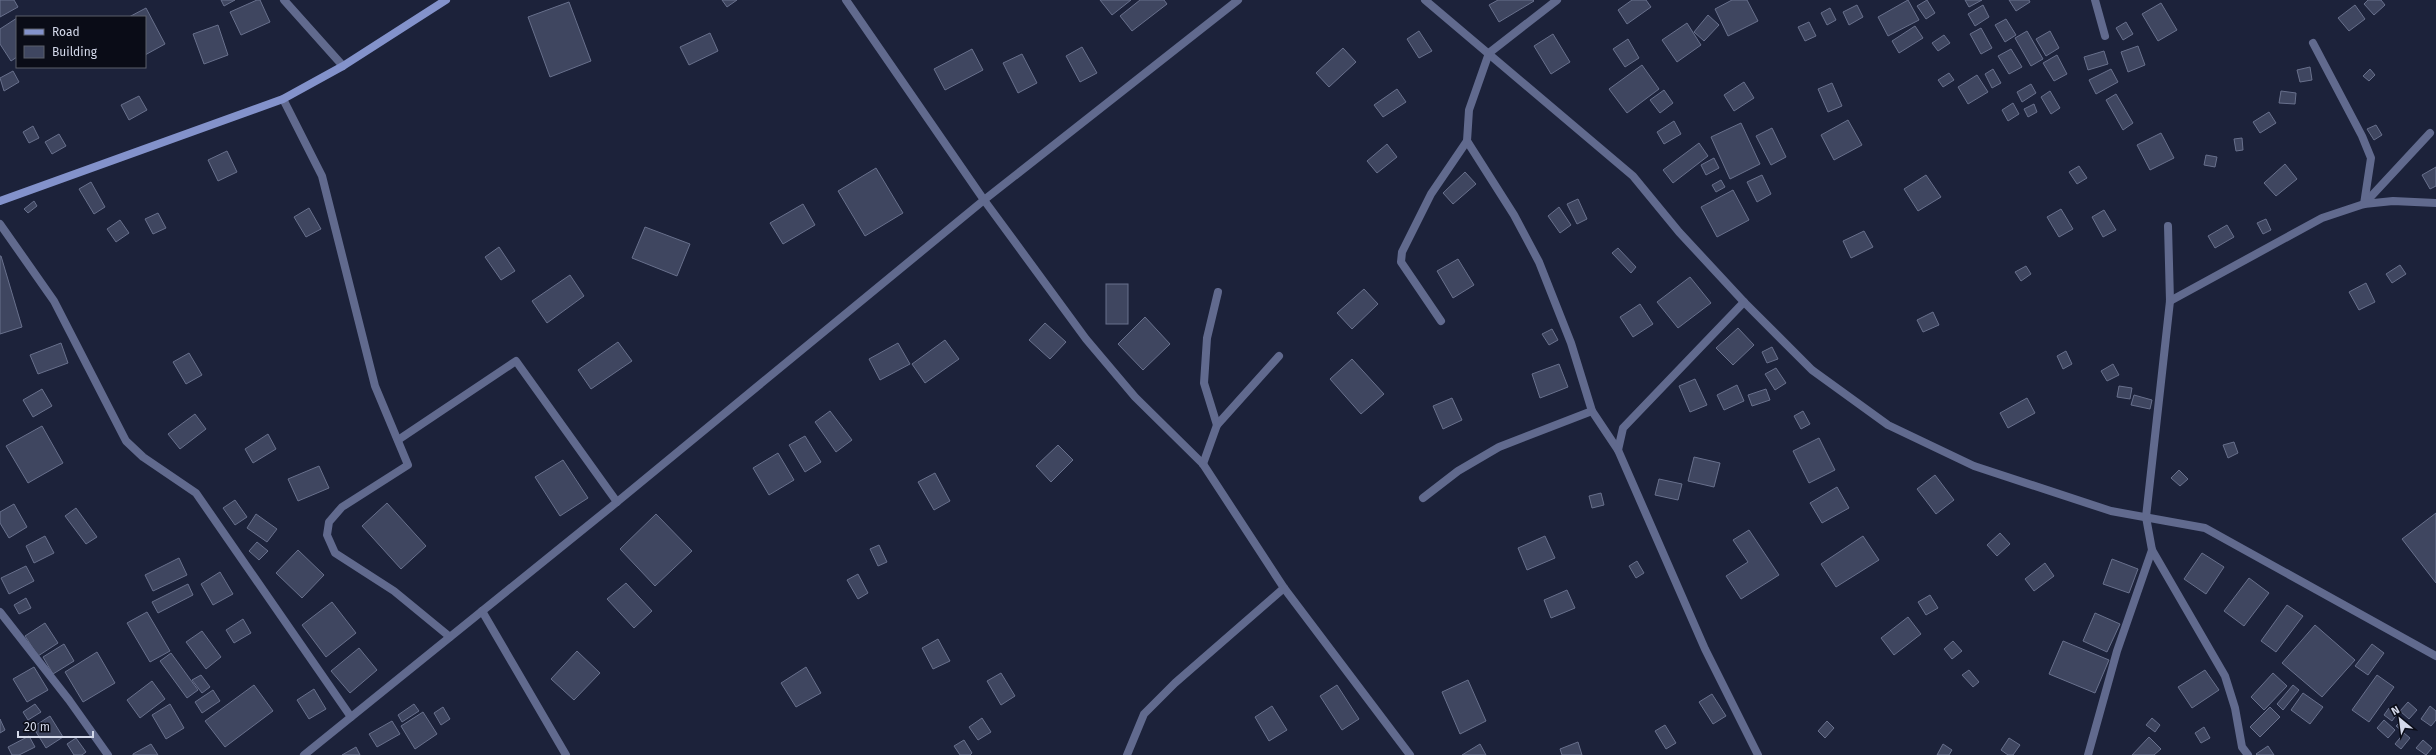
<svg xmlns="http://www.w3.org/2000/svg" width="2436" height="755" font-family="'Fira Sans',sans-serif">
<style>
.building{fill:#3f4660;stroke:#68708c}
.lines{fill:none;stroke-linecap:round;stroke-linejoin:round}
.lane{stroke:#616a8e;stroke-width:8}
.street{stroke:#616a8e;stroke-width:8}
.secondary{stroke:#8392cb;stroke-width:8}
</style>
<rect width="100%" height="100%" fill="#1c223a"/>
<g class="building">
<path d="M0 0H14L18 7 0 17Z"/>
<path d="M221 0H235L224 6Z"/>
<path d="M257 0H260L270 22 241 35 230 12Z"/>
<path d="M722 0H737L727 7Z"/>
<path d="M1100 0H1131L1112 15Z"/>
<path d="M1140 0H1164L1167 4 1132 31 1120 16Z"/>
<path d="M1498 0H1533L1534 1 1499 22 1489 5Z"/>
<path d="M1632 0H1646L1651 7 1627 24 1618 10Z"/>
<path d="M1732 0H1747L1758 21 1728 36 1715 9Z"/>
<path d="M1908 0 1919 20 1888 36 1878 17Z"/>
<path d="M1927 0 1935 13 1926 19 1917 6Z"/>
<path d="M1965 0H1982L1969 7Z"/>
<path d="M2009 0H2029L2030 2 2016 11Z"/>
<path d="M2368 0H2381L2385 5 2374 15 2364 4Z"/>
<path d="M569 2 591 61 550 77 528 17Z"/>
<path d="M2161 3 2177 30 2158 41 2142 14Z"/>
<path d="M1857 5 1863 17 1849 25 1843 12Z"/>
<path d="M1983 5 1989 17 1975 26 1968 14Z"/>
<path d="M2355 5 2365 19 2349 31 2338 18Z"/>
<path d="M146 8 165 44 145 55V17H129Z"/>
<path d="M1830 8 1836 20 1827 25 1821 13Z"/>
<path d="M1708 15 1719 25 1704 41 1694 32Z"/>
<path d="M17 18V57L11 61 0 44V29Z"/>
<path d="M2006 19 2016 35 2005 42 1995 25Z"/>
<path d="M1809 22 1816 36 1805 41 1798 27Z"/>
<path d="M2126 22 2133 34 2123 40 2116 28Z"/>
<path d="M1687 23 1701 45 1677 62 1662 40Z"/>
<path d="M218 25 228 55 204 64 193 34Z"/>
<path d="M1915 26 1923 38 1899 53 1892 41Z"/>
<path d="M1981 28 1992 48 1981 54 1970 34Z"/>
<path d="M1419 31 1432 51 1419 58 1407 39Z"/>
<path d="M2027 31 2043 59 2031 66 2015 38Z"/>
<path d="M2050 31 2059 48 2046 56 2036 39Z"/>
<path d="M710 33 718 51 689 65 680 47Z"/>
<path d="M1553 34 1570 62 1551 74 1534 46Z"/>
<path d="M1944 35 1950 43 1938 51 1932 43Z"/>
<path d="M1628 39 1639 58 1625 67 1613 49Z"/>
<path d="M2138 46 2145 65 2128 72 2121 52Z"/>
<path d="M1082 47 1097 73 1080 82 1066 56Z"/>
<path d="M1343 48 1356 62 1329 87 1316 73Z"/>
<path d="M972 49 983 70 945 90 934 69Z"/>
<path d="M2011 49 2022 67 2009 74 1998 56Z"/>
<path d="M2104 51 2108 64 2088 70 2084 57Z"/>
<path d="M1022 54 1037 83 1018 93 1003 63Z"/>
<path d="M2057 55 2067 74 2054 81 2043 63Z"/>
<path d="M1642 65 1659 89 1627 113 1609 89Z"/>
<path d="M2310 67 2312 80 2300 82 2297 70Z"/>
<path d="M1993 69 2001 83 1992 88 1985 74Z"/>
<path d="M2111 69 2118 82 2096 94 2089 80Z"/>
<path d="M2370 69 2375 75 2369 81 2363 76Z"/>
<path d="M13 71 19 82 4 91 0 78Z"/>
<path d="M1949 73 1954 80 1943 87 1938 80Z"/>
<path d="M1977 75 1988 92 1968 104 1958 87Z"/>
<path d="M1744 82 1754 98 1734 111 1724 95Z"/>
<path d="M1832 83 1842 106 1828 112 1818 89Z"/>
<path d="M2031 84 2036 93 2022 102 2017 92Z"/>
<path d="M1397 89 1406 102 1383 117 1374 105Z"/>
<path d="M1664 90 1673 103 1660 113 1650 100Z"/>
<path d="M2050 91 2060 108 2051 114 2041 97Z"/>
<path d="M2281 91 2296 93 2295 104 2279 103Z"/>
<path d="M2116 94 2133 123 2123 130 2106 100Z"/>
<path d="M139 96 147 110 129 120 121 105Z"/>
<path d="M2013 103 2019 114 2008 121 2002 110Z"/>
<path d="M2034 104 2037 112 2028 117 2024 109Z"/>
<path d="M2269 112 2276 123 2260 133 2253 122Z"/>
<path d="M1848 120 1862 145 1834 160 1821 135Z"/>
<path d="M1674 121 1681 134 1664 144 1657 132Z"/>
<path d="M1741 123 1760 164 1730 179 1711 137Z"/>
<path d="M2376 125 2382 135 2374 140 2367 129Z"/>
<path d="M33 126 39 138 29 143 23 132Z"/>
<path d="M1772 128 1786 157 1771 165 1756 136Z"/>
<path d="M2161 133 2174 158 2150 170 2137 145Z"/>
<path d="M59 134 66 146 52 154 45 142Z"/>
<path d="M2242 138 2243 150 2236 151 2234 139Z"/>
<path d="M1699 143 1708 156 1673 183 1663 170Z"/>
<path d="M1387 144 1397 157 1377 173 1367 161Z"/>
<path d="M227 151 237 172 218 181 208 160Z"/>
<path d="M2206 155 2217 157 2215 167 2204 165Z"/>
<path d="M1714 158 1719 168 1706 175 1701 165Z"/>
<path d="M2285 164 2297 179 2276 196 2264 183Z"/>
<path d="M2079 166 2087 178 2077 184 2069 172Z"/>
<path d="M2436 167V186L2430 189 2422 175Z"/>
<path d="M876 168 903 213 865 236 838 191Z"/>
<path d="M1465 172 1476 184 1453 204 1443 193Z"/>
<path d="M1762 175 1771 194 1757 202 1747 182Z"/>
<path d="M1926 175 1941 197 1918 211 1904 189Z"/>
<path d="M1721 180 1725 187 1716 192 1712 185Z"/>
<path d="M91 182 105 207 94 214 79 189Z"/>
<path d="M1733 190 1749 220 1717 237 1701 207Z"/>
<path d="M1578 199 1587 219 1577 224 1567 204Z"/>
<path d="M34 201 37 206 28 213 24 209Z"/>
<path d="M803 204 815 225 783 244 770 223Z"/>
<path d="M1559 207 1571 225 1560 233 1548 216Z"/>
<path d="M309 208 321 229 306 237 294 217Z"/>
<path d="M2061 209 2073 229 2059 237 2047 217Z"/>
<path d="M2104 210 2116 230 2103 237 2092 217Z"/>
<path d="M158 213 166 228 153 234 145 219Z"/>
<path d="M2266 219 2271 230 2263 234 2257 223Z"/>
<path d="M120 220 129 233 116 242 107 229Z"/>
<path d="M2227 225 2234 237 2215 248 2208 236Z"/>
<path d="M645 227 690 244 677 276 632 258Z"/>
<path d="M1864 231 1873 247 1851 258 1843 241Z"/>
<path d="M499 247 515 271 501 280 485 257Z"/>
<path d="M1618 248 1636 267 1631 273 1612 253Z"/>
<path d="M1 256 22 327 0 334V256Z"/>
<path d="M1458 259 1474 285 1453 298 1437 271Z"/>
<path d="M2400 265 2406 274 2392 283 2386 274Z"/>
<path d="M2026 266 2031 274 2021 281 2015 272Z"/>
<path d="M570 275 584 296 547 323 532 301Z"/>
<path d="M1690 277 1711 303 1678 328 1657 302Z"/>
<path d="M2366 283 2375 302 2359 310 2349 292Z"/>
<rect x="1106" y="284" width="22" height="40"/>
<path d="M1364 289 1378 304 1352 329 1337 313Z"/>
<path d="M1640 304 1653 324 1633 337 1620 317Z"/>
<path d="M1933 312 1939 325 1923 332 1917 320Z"/>
<path d="M1145 317 1170 344 1143 370 1118 344Z"/>
<path d="M1045 323 1066 342 1050 359 1029 340Z"/>
<path d="M1738 328 1754 345 1733 365 1716 348Z"/>
<path d="M1552 329 1558 340 1549 345 1542 334Z"/>
<path d="M945 340 959 359 925 383 912 364Z"/>
<path d="M618 342 632 361 591 389 578 370Z"/>
<path d="M61 343 68 363 38 374 30 355Z"/>
<path d="M898 343 910 364 880 380 869 359Z"/>
<path d="M1772 347 1778 359 1767 363 1762 352Z"/>
<path d="M2066 351 2072 364 2063 369 2057 356Z"/>
<path d="M189 353 202 375 186 384 173 362Z"/>
<path d="M1352 359 1384 394 1361 414 1330 379Z"/>
<path d="M1559 364 1568 387 1540 398 1532 374Z"/>
<path d="M2113 364 2119 375 2107 381 2101 371Z"/>
<path d="M1776 368 1786 383 1775 390 1765 374Z"/>
<path d="M1695 379 1707 405 1690 412 1679 386Z"/>
<path d="M1737 385 1744 401 1724 410 1717 395Z"/>
<path d="M2119 386 2132 388 2130 399 2117 397Z"/>
<path d="M42 389 52 406 33 417 23 400Z"/>
<path d="M1766 389 1770 400 1752 406 1748 395Z"/>
<path d="M2134 395 2152 400 2150 409 2131 405Z"/>
<path d="M1452 398 1462 420 1443 429 1433 406Z"/>
<path d="M2027 398 2035 413 2008 428 2000 413Z"/>
<path d="M830 411 852 440 836 452 815 422Z"/>
<path d="M1803 411 1810 424 1801 429 1794 416Z"/>
<path d="M195 414 206 429 180 449 168 434Z"/>
<path d="M42 426 63 463 28 483 6 446Z"/>
<path d="M268 434 276 449 253 463 245 449Z"/>
<path d="M805 436 821 462 805 472 789 445Z"/>
<path d="M1819 438 1835 470 1809 483 1793 451Z"/>
<path d="M2234 442 2238 453 2228 458 2223 445Z"/>
<path d="M1058 445 1073 460 1051 482 1036 466Z"/>
<path d="M778 453 794 480 769 495 753 468Z"/>
<path d="M1694 457 1720 463 1714 487 1688 481Z"/>
<path d="M563 460 588 498 560 516 535 477Z"/>
<path d="M319 466 329 488 298 501 288 479Z"/>
<path d="M2179 470 2188 479 2180 486 2171 478Z"/>
<path d="M935 473 950 501 934 510 918 482Z"/>
<path d="M1935 475 1954 500 1936 514 1917 489Z"/>
<path d="M1659 479 1682 484 1678 500 1655 495Z"/>
<path d="M1837 487 1849 508 1822 523 1810 503Z"/>
<path d="M1601 493 1604 505 1592 508 1589 496Z"/>
<path d="M235 500 247 517 235 525 223 508Z"/>
<path d="M387 503 426 546 401 569 362 526Z"/>
<path d="M14 504 27 527 9 538 0 523V512Z"/>
<path d="M76 508 97 537 86 544 65 516Z"/>
<path d="M2436 513V583L2402 539Z"/>
<path d="M256 514 277 529 267 542 247 528Z"/>
<path d="M656 514 692 551 655 586 620 549Z"/>
<path d="M1749 530 1779 575 1741 599 1726 576 1748 562 1733 540Z"/>
<path d="M2000 533 2010 544 1997 556 1987 545Z"/>
<path d="M45 536 54 553 34 563 26 546Z"/>
<path d="M1545 536 1555 558 1527 570 1518 548Z"/>
<path d="M1863 536 1879 560 1836 587 1821 564Z"/>
<path d="M257 542 268 551 259 560 249 551Z"/>
<path d="M879 545 887 562 878 566 870 549Z"/>
<path d="M298 550 324 575 302 598 276 573Z"/>
<path d="M2202 553 2224 567 2206 594 2184 579Z"/>
<path d="M179 558 187 575 153 591 145 575Z"/>
<path d="M2112 559 2138 569 2129 593 2103 584Z"/>
<path d="M1637 561 1644 573 1636 578 1629 566Z"/>
<path d="M2045 563 2054 576 2034 591 2025 579Z"/>
<path d="M26 566 34 581 9 594 1 578Z"/>
<path d="M220 572 233 594 213 605 201 584Z"/>
<path d="M858 574 868 593 858 599 847 580Z"/>
<path d="M2249 578 2269 593 2244 626 2224 611Z"/>
<path d="M626 583 652 611 634 628 607 599Z"/>
<path d="M188 584 193 595 158 613 152 602Z"/>
<path d="M1567 590 1575 608 1551 618 1544 600Z"/>
<path d="M1930 595 1938 608 1926 615 1918 602Z"/>
<path d="M26 598 31 608 19 614 14 605Z"/>
<path d="M332 602 356 633 326 657 302 625Z"/>
<path d="M2287 605 2303 616 2276 652 2261 641Z"/>
<path d="M147 612 170 651 150 662 127 623Z"/>
<path d="M2095 613 2120 624 2107 652 2083 641Z"/>
<path d="M1908 617 1921 634 1894 655 1881 638Z"/>
<path d="M243 619 251 633 234 643 226 630Z"/>
<path d="M45 623 58 643 38 656 25 636Z"/>
<path d="M2315 625 2355 660 2322 697 2282 663Z"/>
<path d="M202 631 221 657 206 669 186 642Z"/>
<path d="M938 639 950 661 933 669 922 648Z"/>
<path d="M1953 641 1962 651 1952 659 1944 649Z"/>
<path d="M2063 641 2109 660 2095 693 2049 674Z"/>
<path d="M64 644 74 661 53 674 43 657Z"/>
<path d="M2372 644 2384 653 2368 675 2355 666Z"/>
<path d="M359 648 377 670 350 693 331 671Z"/>
<path d="M577 651 600 673 574 700 551 679Z"/>
<path d="M97 652 115 683 83 702 65 672Z"/>
<path d="M171 653 198 690 187 698 160 661Z"/>
<path d="M34 667 48 690 27 702 13 679Z"/>
<path d="M806 667 821 693 796 707 781 683Z"/>
<path d="M1969 670 1979 682 1973 687 1962 675Z"/>
<path d="M2205 670 2219 690 2192 708 2178 687Z"/>
<path d="M1001 673 1015 696 1001 705 987 681Z"/>
<path d="M2273 673 2287 686 2264 710 2251 697Z"/>
<path d="M201 675 210 687 202 693 192 680Z"/>
<path d="M2377 675 2394 687 2369 722 2352 710Z"/>
<path d="M1468 680 1486 721 1460 734 1442 692Z"/>
<path d="M152 681 165 699 140 718 127 700Z"/>
<path d="M254 685 273 711 225 747 205 721Z"/>
<path d="M1337 685 1359 719 1342 730 1320 696Z"/>
<path d="M2293 685 2299 690 2283 710 2277 704Z"/>
<path d="M314 689 326 709 309 719 297 700Z"/>
<path d="M213 690 220 701 202 713 195 702Z"/>
<path d="M2303 693 2323 707 2310 724 2291 710Z"/>
<path d="M1712 694 1726 716 1713 724 1699 702Z"/>
<path d="M2408 702 2417 710 2409 719 2400 711Z"/>
<path d="M35 704 41 712 28 720 23 712Z"/>
<path d="M170 704 184 728 166 739 152 715Z"/>
<path d="M414 704 419 711 402 722 398 715Z"/>
<path d="M1272 706 1287 730 1269 741 1255 717Z"/>
<path d="M2430 706 2436 711V720L2431 726 2421 719Z"/>
<path d="M443 707 450 719 441 725 434 713Z"/>
<path d="M2270 707 2280 717 2260 737 2250 727Z"/>
<path d="M2389 708 2397 714 2392 721 2384 715Z"/>
<path d="M423 712 437 734 415 749 401 726Z"/>
<path d="M50 716 63 737 46 748 33 727Z"/>
<path d="M982 718 991 732 978 740 969 727Z"/>
<path d="M2152 718 2160 725 2155 732 2146 725Z"/>
<path d="M0 719 5 730 0 733Z"/>
<path d="M2384 720 2395 730 2388 738 2377 728Z"/>
<path d="M392 721 400 734 377 747 369 734Z"/>
<path d="M1827 721 1834 728 1825 738 1818 731Z"/>
<path d="M2400 722 2405 726 2401 730 2396 726Z"/>
<path d="M1665 725 1676 743 1666 749 1655 731Z"/>
<path d="M2204 727 2210 738 2201 743 2195 733Z"/>
<path d="M2404 733 2410 738 2401 749 2395 744Z"/>
<path d="M29 736 35 747 19 755H12L8 747Z"/>
<path d="M2149 737 2161 749 2154 755H2132Z"/>
<path d="M76 738 86 752 82 755H74L67 744Z"/>
<path d="M2009 738 2020 745 2013 755H2008L2001 750Z"/>
<path d="M964 740 972 753 970 755H960L954 746Z"/>
<path d="M2423 740 2432 748 2426 755 2416 748Z"/>
<path d="M1578 742 1582 755H1562L1560 749Z"/>
<path d="M151 744 158 755H133V754Z"/>
<path d="M1480 744 1486 755H1462Z"/>
<path d="M1943 744 1952 750 1949 755H1937Z"/>
<path d="M2268 746 2274 755H2257L2256 754Z"/>
<path d="M356 747 360 755H342Z"/>
</g>
<g class="lines">
<g class="lane">
<path d="M2364 204 2430 133"/>
<path d="M1217 425 1279 356"/>
<path d="M1203 464 1217 425 1204 383 1207 338 1218 292"/>
<path d="M2088 755 2117 651 2152 550"/>
</g>
<g class="street">
<path d="M284 0 343 66"/>
<path d="M846 0 984 200 1086 339 1135 397 1203 464 1284 588 1410 755"/>
<path d="M1425 0 1633 176 1679 232 1744 302 1812 370 1888 425 1974 466 2111 511 2205 528 2436 656"/>
<path d="M1557 0 1489 53 1469 110 1467 141 1514 215 1539 262 1571 343 1592 411 1618 450"/>
<path d="M2095 0 2105 36"/>
<path d="M2313 43 2362 136 2371 158 2364 204"/>
<path d="M283 99 322 176 375 386 408 465 342 507 329 522 327 535 335 553 394 591 450 637"/>
<path d="M0 224 54 301 126 441 143 457 196 493 351 717"/>
<path d="M2168 226 2170 301 2146 517 2152 550 2225 676 2235 708 2242 747 2248 755"/>
<path d="M2170 301 2322 218 2364 204 2393 201 2436 203"/>
<path d="M1744 302 1623 428 1618 450 1705 649 1758 755"/>
<path d="M1441 321 1401 262 1402 252 1431 194 1467 141"/>
<path d="M398 440 516 361 617 502"/>
<path d="M1423 498 1458 471 1499 447 1592 411"/>
<path d="M482 611 566 755"/>
<path d="M0 612 69 700 108 755"/>
<path d="M304 755 617 502 984 200 1238 0"/>
<path d="M1127 755 1144 714 1175 683 1284 588"/>
</g>
<path class="secondary" d="M0 201 283 99 343 66 446 0"/>
</g>
<rect x="16" y="16" width="130" height="52" fill="#0a0c17" stroke="#5b5e6b"/>
<rect x="24" y="29" width="20" height="6" fill="#8392cb" stroke="#5b5e6b"/>
<text x="52" y="36" font-size="12" fill="#d4d9ea">Road</text>
<rect x="24" y="46" width="20" height="12" fill="#3f4660" stroke="#5b5e6b"/>
<text x="52" y="56" font-size="12" fill="#d4d9ea">Building</text>
<g transform="translate(2400 719) rotate(331)" stroke="#0a0c17" stroke-width="3" paint-order="stroke">
<path d="M0-3L7 15L0 10L-7 15Z" fill="#d4d9ea"/>
<text y="-6" font-size="11" font-weight="bold" text-anchor="middle" fill="#d4d9ea">N</text>
</g>
<path d="M18 731v6h75v-6" fill="none" stroke="#d4d9ea" stroke-width="2"/>
<text x="24" y="731" font-size="12" fill="#d4d9ea" stroke="#0a0c17" stroke-width="3" paint-order="stroke">20 m</text>
</svg>
